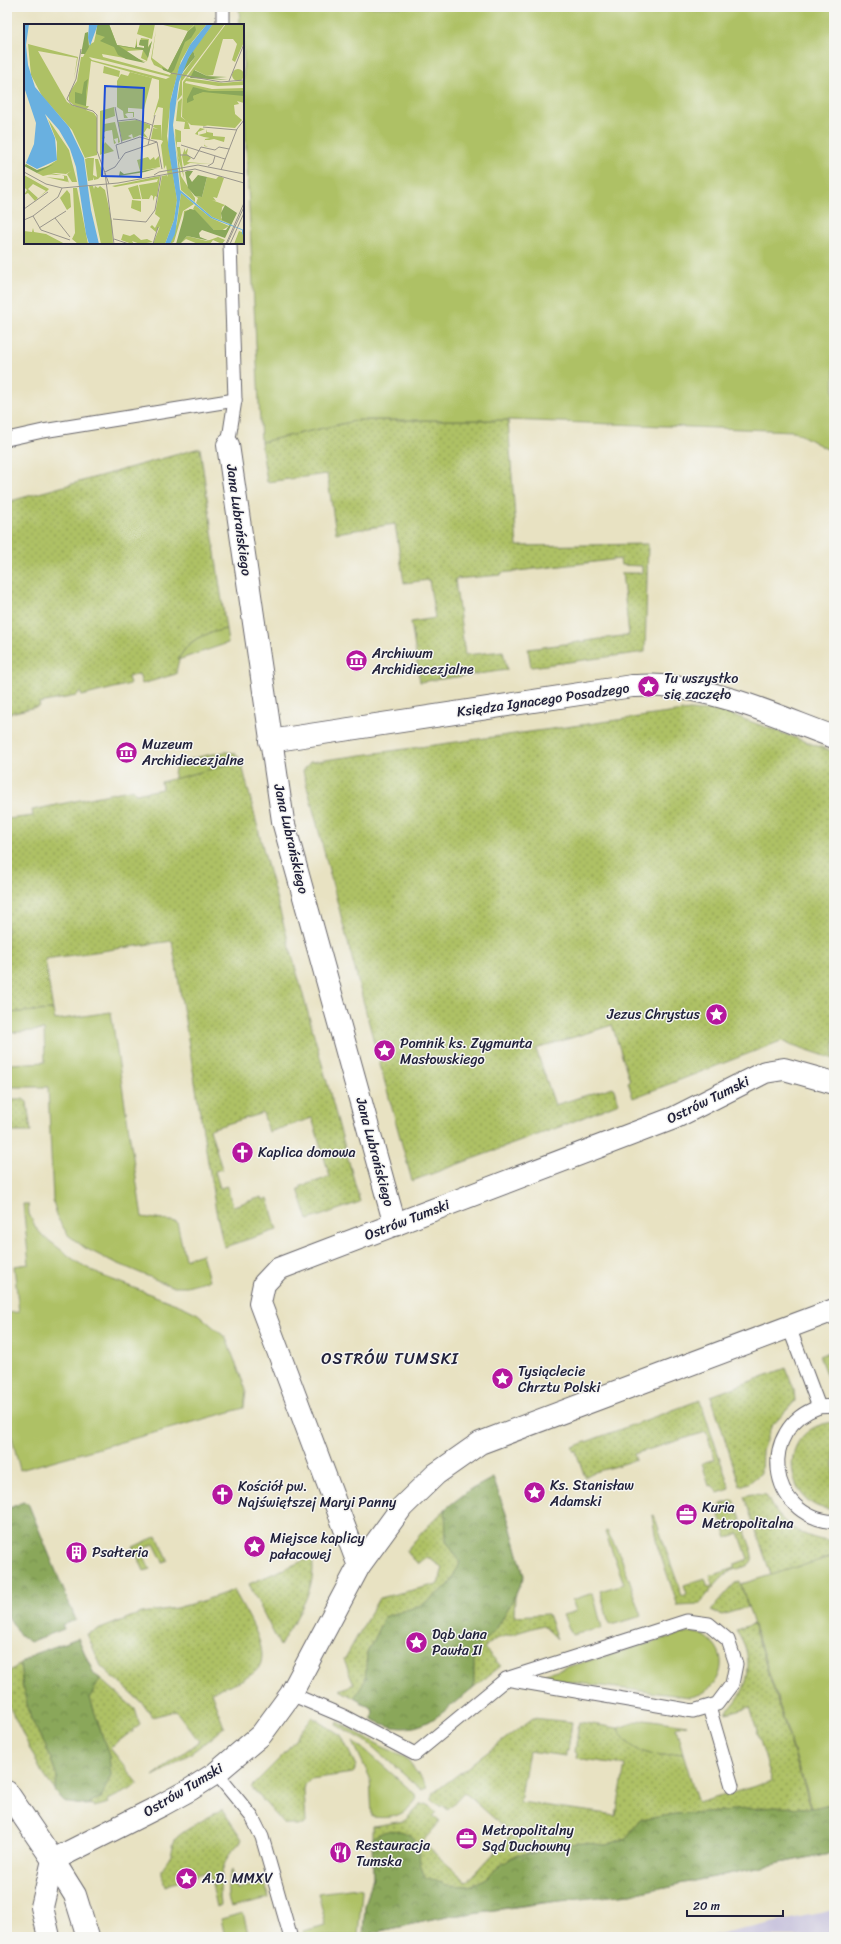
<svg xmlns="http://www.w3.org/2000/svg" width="841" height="1944" font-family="Sriracha,sans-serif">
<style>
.railway{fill:#c5c0db}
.grass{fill:url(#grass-dots);stroke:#687250}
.forest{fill:url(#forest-crowns);stroke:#56644a}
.green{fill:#aec165;stroke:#687250}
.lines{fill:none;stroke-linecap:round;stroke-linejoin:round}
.lane-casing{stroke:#67656a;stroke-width:15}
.street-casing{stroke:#67656a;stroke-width:24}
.lane{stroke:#fff;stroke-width:13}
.street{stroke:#fff;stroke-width:22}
.labels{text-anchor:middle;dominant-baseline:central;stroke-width:3;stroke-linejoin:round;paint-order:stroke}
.street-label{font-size:14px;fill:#22223b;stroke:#f6f6f2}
.poi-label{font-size:14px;fill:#22223b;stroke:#f6f6f2;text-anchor:start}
.quarter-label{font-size:16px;letter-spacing:1px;fill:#22223b;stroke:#f6f6f2}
.inset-road{fill:none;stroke:#99958c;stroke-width:1}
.view{fill:#1d4ed8;fill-opacity:0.15;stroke:#1d4ed8;stroke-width:2}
.inset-edge{fill:none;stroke:#22223b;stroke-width:2}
</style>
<defs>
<pattern id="grass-dots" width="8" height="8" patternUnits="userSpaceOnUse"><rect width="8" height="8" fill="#aec165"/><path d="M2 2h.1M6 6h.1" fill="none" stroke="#8d9c54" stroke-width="1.8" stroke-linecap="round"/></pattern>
<pattern id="forest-crowns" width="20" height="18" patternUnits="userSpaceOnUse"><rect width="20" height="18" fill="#8aa75a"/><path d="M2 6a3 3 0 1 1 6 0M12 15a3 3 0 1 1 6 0" fill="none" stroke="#70884c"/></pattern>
</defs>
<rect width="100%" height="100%" fill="#f6f6f2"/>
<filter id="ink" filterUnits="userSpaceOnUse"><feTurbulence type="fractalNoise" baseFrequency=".025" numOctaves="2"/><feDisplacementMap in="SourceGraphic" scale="8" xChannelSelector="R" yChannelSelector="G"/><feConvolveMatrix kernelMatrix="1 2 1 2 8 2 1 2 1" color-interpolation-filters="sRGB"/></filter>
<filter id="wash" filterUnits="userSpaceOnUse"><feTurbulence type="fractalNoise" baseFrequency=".012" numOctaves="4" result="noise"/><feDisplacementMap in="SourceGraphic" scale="16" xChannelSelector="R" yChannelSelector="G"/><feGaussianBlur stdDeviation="0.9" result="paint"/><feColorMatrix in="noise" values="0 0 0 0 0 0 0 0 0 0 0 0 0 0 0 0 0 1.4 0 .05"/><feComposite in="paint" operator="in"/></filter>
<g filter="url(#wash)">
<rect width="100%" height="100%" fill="#e8e2c2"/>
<path class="railway" d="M834 1910V1937H707L782 1921Z"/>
<g class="grass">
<path d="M359 420H508L517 546 648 544 645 652 531 667 528 649 629 635 622 573H642V566L621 565 620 559 501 573V575L455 579 465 655 503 651 507 670 420 682 411 622 435 618 429 580 404 583 395 524 336 533 327 474 267 482 261 442Z"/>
<path d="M200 448 226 629C197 636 180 642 176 674L142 684 139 674 128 677 130 684 82 696 80 692 76 696 39 703 40 706 7 714V502Z"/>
<path d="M708 706 834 752V1059L781 1041 633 1098 628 1082 630 1081 612 1025 536 1049 555 1105 613 1087 619 1103 562 1126 412 1181 379 1061 393 1057 389 1042 375 1046 303 771 310 762 690 710 706 711Z"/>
<path d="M241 761 267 864 360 1202 308 1220 298 1189 301 1188V1186L330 1177 312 1118 269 1132 263 1113 210 1129 222 1169 215 1171 220 1188 227 1186 233 1206 262 1197 263 1200 268 1198 277 1230 224 1247 216 1211 172 941 45 959 53 1010 7 1013V819L33 816 32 810 133 789 135 794 162 789 161 782Z"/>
<path d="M7 1099H23L27 1102 31 1132H7Z"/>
<path d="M834 1350V1383L828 1379 819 1356Z"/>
<path d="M786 1368 794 1389 795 1401 771 1427 762 1451 761 1473 749 1483 740 1486 711 1396Z"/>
<path d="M700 1400 730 1489 718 1493 712 1485 709 1486 702 1463 715 1459 706 1432 634 1454 636 1460 592 1473 585 1477 576 1452H574L572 1447Z"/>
<path d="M834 1422V1509C786 1512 771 1428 834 1422Z"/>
<path d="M493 1478 509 1522 524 1576 515 1596 514 1616 548 1614 557 1639 543 1625 496 1639 484 1648 501 1666 430 1721C409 1731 393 1729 372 1719L373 1709 340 1690 354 1684 344 1660 379 1598 438 1584 443 1568 427 1557 418 1564 406 1551C433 1518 455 1498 493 1478Z"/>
<path d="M752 1494 766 1495C780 1525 802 1538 834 1542V1556L771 1575 744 1496Z"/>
<path d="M734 1500 753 1554C753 1570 738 1566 728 1573 718 1580 707 1596 698 1605L678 1606 657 1545 652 1516 654 1515 682 1596 687 1594 684 1585 705 1578 708 1587 713 1586 710 1576 735 1568V1564L748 1559 739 1533 727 1538 719 1515 722 1514 721 1504Z"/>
<path d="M312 1557C318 1590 295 1618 280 1646L249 1584Z"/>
<path d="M740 1582 748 1607 722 1615 711 1610 735 1583Z"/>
<path d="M234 1590C243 1609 275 1653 256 1671 245 1681 225 1686 211 1692L224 1727C202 1746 179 1763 153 1776L199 1741 176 1711 152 1717 143 1704 101 1666 87 1634 141 1613 176 1608 205 1600Z"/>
<path d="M753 1624 811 1808 834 1803V1852L631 1894 570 1888 565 1900 446 1917 363 1935 365 1907 373 1877V1826L404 1821 421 1805 427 1804 436 1812 433 1816 440 1822 422 1842 467 1882 512 1834 464 1792 448 1809 443 1805 441 1807 432 1800V1794L533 1718 572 1722 568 1751H565V1756L529 1751 520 1802 616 1815 625 1765 576 1758 577 1753 575 1752 579 1722 618 1728C630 1755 657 1758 683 1753L698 1803 772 1781 750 1707 727 1713V1711C751 1690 755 1656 736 1630Z"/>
<path d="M78 1638 93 1672 135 1709 140 1725 110 1748 138 1783 131 1789 108 1800 109 1803 94 1807V1805L76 1804 61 1799 41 1771 7 1702V1673L34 1654Z"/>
<path d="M312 1717 341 1735 356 1766V1770L353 1773 311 1779 305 1785 304 1790 306 1823 304 1825H285L251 1787 284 1754Z"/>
<path d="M222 1809 242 1839C240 1844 234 1848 230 1853 220 1869 219 1887 221 1905L217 1907 209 1871 165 1886C159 1865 162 1871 171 1855 173 1850 172 1844 175 1840 179 1832 213 1815 222 1809Z"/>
</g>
<g class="forest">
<path d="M493 1478 509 1522 524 1576 515 1596 497 1628 474 1651V1687C439 1714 419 1743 372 1719L373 1709 354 1698 365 1681 367 1653 384 1617 422 1605 449 1585 460 1562 446 1541 445 1509 468 1491Z"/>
<path d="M23 1502 28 1503 76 1620 62 1625 64 1629 30 1642 20 1635 7 1615V1509Z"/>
<path d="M78 1638 93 1672 100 1679 90 1698 109 1756 111 1775 101 1798 86 1805 68 1803 61 1799 55 1791 57 1777 48 1751 31 1719 23 1689 20 1664 34 1654Z"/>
<path d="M834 1803V1852L631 1894 540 1903 446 1917 363 1935 365 1907 373 1877 372 1839C386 1826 411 1827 418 1847 420 1851 419 1857 420 1862 421 1867 423 1872 425 1877L447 1885 469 1886 488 1877 498 1867 515 1856 540 1852 565 1844 586 1843 606 1845 626 1838 640 1820 675 1814 776 1807 812 1808Z"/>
</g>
<g class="green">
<path d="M239 7H834V453L794 431 508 420H359L261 442 243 89V25H240Z"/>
<path d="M226 629 228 643 178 660C190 638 202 635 226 629Z"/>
<path d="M226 752 235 753 241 761 174 779C174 775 174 771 176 767 183 758 215 754 226 752Z"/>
<path d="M53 1010 55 1020 111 1012 142 1217 177 1222 185 1259 202 1254 209 1280 187 1286H171L107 1259 85 1248 68 1235 58 1219 53 1201 48 1087H11L10 1064 45 1062 44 1030 7 1033V1013Z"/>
<path d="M23 1204H28L29 1214 36 1228 43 1236 77 1262 100 1275 184 1307 198 1314 226 1338 246 1390 244 1408 20 1470 13 1442 7 1404V1313L19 1312 14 1266 29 1264Z"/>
<path d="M607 1531 621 1557 642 1616 611 1625 609 1624 600 1591 624 1584 605 1532Z"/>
<path d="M157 1536 168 1560 163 1562 154 1544 141 1550 150 1569 144 1571 133 1547Z"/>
<path d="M834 1556V1803L812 1808 741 1584Z"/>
<path d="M593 1593 602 1628 572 1635 563 1615 576 1611 572 1600Z"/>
<path d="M688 1632C695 1633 703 1634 709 1639 733 1659 719 1693 690 1697L546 1679 543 1677 546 1673Z"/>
<path d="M645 1719 687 1725 676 1728 683 1753C657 1758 630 1755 618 1728Z"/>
<path d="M338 1722 383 1747 404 1756 428 1787 422 1790 419 1788 367 1742 337 1725Z"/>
<path d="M353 1742 363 1748 415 1794 416 1800C404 1816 392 1819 372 1817L370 1778Z"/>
<path d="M232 1870 237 1889 262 1883 265 1884 269 1898 231 1907C226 1898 227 1880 232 1870Z"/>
<path d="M357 1888 362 1889V1892L358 1936 305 1937 303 1931 326 1925 318 1893Z"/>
<path d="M243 1913 249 1937H225L221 1919Z"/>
</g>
</g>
<g filter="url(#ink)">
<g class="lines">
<defs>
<g id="lane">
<path d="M223 7V25"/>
<path d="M7 439 43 431 235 400"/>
<path d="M228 445 235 400 230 243"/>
<path d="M789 1327 819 1407"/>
<path d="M834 1406C829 1407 823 1406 819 1407 758 1427 766 1516 834 1522"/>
<path d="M291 1694 343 1716 415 1754 506 1679 687 1621 709 1624 728 1640 736 1664 732 1684 717 1704 693 1711 506 1679"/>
<path d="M709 1707 732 1786"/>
<path d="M216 1773 252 1817 262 1837 290 1935"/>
</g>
<g id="street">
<path d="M228 445 283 821 395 1225"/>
<path d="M270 741 632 686C642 686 652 685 662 686 722 690 779 717 834 737"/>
<path d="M359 1566 260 1303 264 1284 278 1269 674 1118 765 1072 784 1069 834 1083"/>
<path d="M7 1792 53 1860 75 1895 88 1937"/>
<path d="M53 1860 160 1806 191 1789 216 1773 261 1735 291 1694 359 1566 402 1507 436 1474 480 1443 834 1310"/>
<path d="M49 1937 42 1907 53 1860"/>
</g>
</defs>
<use href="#lane" class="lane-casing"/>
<use href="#street" class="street-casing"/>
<use href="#lane" class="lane"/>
<use href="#street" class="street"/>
</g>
</g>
<defs>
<symbol id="museum-disc" viewBox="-11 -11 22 22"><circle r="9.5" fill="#b5179e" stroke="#f6f6f2"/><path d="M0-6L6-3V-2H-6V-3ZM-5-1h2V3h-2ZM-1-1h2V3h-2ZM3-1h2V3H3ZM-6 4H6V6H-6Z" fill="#fff"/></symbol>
<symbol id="sight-disc" viewBox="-11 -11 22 22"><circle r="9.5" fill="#b5179e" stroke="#f6f6f2"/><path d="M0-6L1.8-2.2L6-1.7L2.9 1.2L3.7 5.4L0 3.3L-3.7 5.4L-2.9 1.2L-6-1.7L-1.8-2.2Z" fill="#fff"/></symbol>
<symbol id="church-disc" viewBox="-11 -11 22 22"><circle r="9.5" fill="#b5179e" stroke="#f6f6f2"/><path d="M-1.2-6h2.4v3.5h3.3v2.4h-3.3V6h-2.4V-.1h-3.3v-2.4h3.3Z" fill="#fff"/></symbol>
<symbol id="office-disc" viewBox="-11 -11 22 22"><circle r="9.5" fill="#b5179e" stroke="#f6f6f2"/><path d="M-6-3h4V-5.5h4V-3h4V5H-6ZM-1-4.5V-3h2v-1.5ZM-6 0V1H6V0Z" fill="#fff"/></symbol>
<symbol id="building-disc" viewBox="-11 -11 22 22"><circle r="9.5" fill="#b5179e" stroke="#f6f6f2"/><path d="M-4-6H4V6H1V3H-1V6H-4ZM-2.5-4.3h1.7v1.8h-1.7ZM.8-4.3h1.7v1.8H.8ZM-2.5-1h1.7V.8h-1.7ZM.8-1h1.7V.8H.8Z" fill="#fff"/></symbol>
<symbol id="restaurant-disc" viewBox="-11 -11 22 22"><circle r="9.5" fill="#b5179e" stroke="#f6f6f2"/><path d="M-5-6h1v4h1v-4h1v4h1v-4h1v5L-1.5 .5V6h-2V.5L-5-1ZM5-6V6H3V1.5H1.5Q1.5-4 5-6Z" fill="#fff"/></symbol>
</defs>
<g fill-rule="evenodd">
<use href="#museum-disc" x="344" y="648" width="25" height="25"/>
<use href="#sight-disc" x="636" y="674" width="25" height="25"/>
<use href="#museum-disc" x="114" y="740" width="25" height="25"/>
<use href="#sight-disc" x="704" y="1002" width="25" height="25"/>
<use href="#sight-disc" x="372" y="1038" width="25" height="25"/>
<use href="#church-disc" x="230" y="1140" width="25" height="25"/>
<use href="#sight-disc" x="490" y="1366" width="25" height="25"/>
<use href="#sight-disc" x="522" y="1480" width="25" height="25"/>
<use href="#church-disc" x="210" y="1482" width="25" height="25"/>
<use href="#office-disc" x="674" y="1502" width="25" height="25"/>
<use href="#sight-disc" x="242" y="1534" width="25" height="25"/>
<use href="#building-disc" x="64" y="1540" width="25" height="25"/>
<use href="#sight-disc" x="404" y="1630" width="25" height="25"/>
<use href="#office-disc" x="454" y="1826" width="25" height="25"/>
<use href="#restaurant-disc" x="328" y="1840" width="25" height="25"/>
<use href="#sight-disc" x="174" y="1866" width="25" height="25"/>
</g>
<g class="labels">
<g class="street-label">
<text transform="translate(239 520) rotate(82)">Jana Lubrańskiego</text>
<text transform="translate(543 700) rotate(-8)">Księdza Ignacego Posadzego</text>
<text transform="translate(291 839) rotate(77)">Jana Lubrańskiego</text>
<text transform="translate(708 1100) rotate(-26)">Ostrów Tumski</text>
<text transform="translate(375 1152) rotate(75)">Jana Lubrańskiego</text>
<text transform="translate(407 1220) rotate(-21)">Ostrów Tumski</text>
<text transform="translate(183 1790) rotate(-31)">Ostrów Tumski</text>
</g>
<g class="poi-label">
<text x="372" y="653">Archiwum<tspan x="372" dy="16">Archidiecezjalne</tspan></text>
<text x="664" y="678">Tu wszystko<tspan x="664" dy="16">się zaczęło</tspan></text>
<text x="142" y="744">Muzeum<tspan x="142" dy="16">Archidiecezjalne</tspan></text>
<text x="700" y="1014" text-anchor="end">Jezus Chrystus</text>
<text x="400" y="1043">Pomnik ks. Zygmunta<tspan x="400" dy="16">Masłowskiego</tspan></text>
<text x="258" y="1152">Kaplica domowa</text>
<text x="518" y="1371">Tysiąclecie<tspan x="518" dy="16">Chrztu Polski</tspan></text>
<text x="550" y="1485">Ks. Stanisław<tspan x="550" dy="16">Adamski</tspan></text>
<text x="238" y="1486">Kościół pw.<tspan x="238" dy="16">Najświętszej Maryi Panny</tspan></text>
<text x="702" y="1507">Kuria<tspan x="702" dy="16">Metropolitalna</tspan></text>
<text x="270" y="1538">Miejsce kaplicy<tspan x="270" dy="16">pałacowej</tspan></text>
<text x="92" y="1552">Psałteria</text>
<text x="432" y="1634">Dąb Jana<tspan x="432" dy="16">Pawła II</tspan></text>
<text x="482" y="1830">Metropolitalny<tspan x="482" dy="16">Sąd Duchowny</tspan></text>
<text x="356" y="1845">Restauracja<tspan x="356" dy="16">Tumska</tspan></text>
<text x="202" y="1878">A.D. MMXV</text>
</g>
<g class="quarter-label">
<text x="390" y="1358">OSTRÓW TUMSKI</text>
</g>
</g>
<g transform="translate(24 24)">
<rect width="220" height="220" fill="#e8e2c2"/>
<path d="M74 0H85L93 21 111 24 113 14V23L120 24V22L115 21 117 14 125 15 124 23 128 17 123 37 117 34 119 26 103 27 106 32 123 38 78 30 79 33 146 51 147 49 130 41 127 35 132 6 128 34 144 46 164 7 171 0H183L168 18 157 37 147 74 143 112 153 176 150 196 141 220H129L136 202 132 208 126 203 128 201 131 204 136 194 131 190 138 152 143 151 144 153 142 141 140 145 137 121 139 117 137 116 139 84 134 83 129 94 135 74V56L67 37 62 82H65L62 86 70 89 73 94V131L61 134 48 106 18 72 7 51 4 20 54 33 50 55 53 34 14 27 43 78 52 83 45 77V69L53 57 57 33H59L65 21 70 18ZM65 33 83 37 146 53 142 55 68 36ZM116 0H131L128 15 113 10ZM189 0H201L158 57V71L153 77 150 97 157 52 171 33 169 26ZM202 0H220V18L211 38 208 36 213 20 209 15H199L189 51 183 52 171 46 168 52 162 54 199 59 220 57V61L194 62 162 57 161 59 188 65 220 64V79L213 77 215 80 210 81 211 90 181 102 167 101 158 93 159 58ZM208 51a6 6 0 1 1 12 0a6 6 0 1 1-12 0ZM158 74 157 93 164 98 166 105H160L161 98 152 97 154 78ZM104 82V88H110V93L105 94 109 93V89H104L101 90 104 94H100L99 87 93 83ZM90 83 91 92 79 96 80 100 91 98 96 118 94 119V114L90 115 92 119 90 120 88 106 82 107 79 109 81 114 77 116 78 130 76 131V87ZM24 95 45 126 53 158H48L43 150 47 147 42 150 32 149 19 152 13 149 33 136V118ZM113 96 126 101V105L123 104 120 109 124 114 116 111 109 114 108 110 104 112 108 114 98 117 94 98ZM176 104 181 105 174 108V111L182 109 183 105V108L189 109V112L201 113 200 118 190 115 185 116H181L180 121 184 123 180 122 181 115 186 114 180 113 171 110ZM150 105 157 152 171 174V178L157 166ZM151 105 157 107V118H153V123H156L160 154 154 134 152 122ZM161 124V128L164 124 163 130 167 134 163 138 187 140 166 139 160 142 161 148 158 132ZM64 134H70L69 151 73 153 71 135H74L79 150 74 155 70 156 69 153V156L64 157 61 135ZM32 150 43 152 45 159 43 156 44 158 22 153 40 155V151H24ZM0 151 25 165 23 167 15 173 22 167 9 160 4 165 14 174 11 177 4 169 0 171 3 166 0 163ZM136 152 133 173 131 172 129 177V172L127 171 125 175H118L115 161 133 158 134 155 91 163 88 162ZM195 152 200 154 193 174 189 173 192 177 188 176 201 181 198 183 197 194 206 200 188 193 172 179 174 174 171 172 178 173 183 153 192 155ZM114 161 117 175H109L104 164ZM65 162H69L70 165 71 162 74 164 76 162 81 166 88 198 89 220H77ZM49 164H53L64 220H54L48 215 51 209ZM43 166 46 170 47 183 43 186 36 174ZM157 169 170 180 159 187 150 218 146 220 153 199ZM108 176 117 177V188L107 184ZM171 181 187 194 205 202 197 207 190 206 169 185 160 192 159 199 160 187 169 185ZM99 210 106 212 110 210 117 216 123 215 129 218 116 220 108 217 110 220H108L97 216ZM163 212 183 217 194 213 201 216 198 220 189 216 186 220H174L162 215 156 220Z" fill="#aec165" fill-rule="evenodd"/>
<path d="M85 0 93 21 111 24 113 20V23L120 24V22L115 21 116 16H124V24L128 17 124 34 119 26 95 22 121 39 102 35 94 31 90 23 76 17 81 13 72 10 73 1ZM171 2 172 6 167 14 161 18 150 46 147 49 139 46 138 43 144 46 164 7ZM64 8 65 23 61 30H57L61 9ZM169 26 171 33 157 50 162 38ZM170 46 183 52 203 53 189 54 204 56 166 54ZM64 55 62 68V82L51 79V68L58 70 60 58ZM169 63 185 67H220V72L179 68 169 72 170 76 163 82V75ZM2 140 13 146 30 140 13 149 0 142ZM134 144 121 148 95 152 96 147 100 150ZM163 147H169L165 153 168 158 174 151 183 153 178 173 171 172 164 164 161 148ZM201 181 213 189 201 214 178 206 175 209 176 213 186 217 163 212 156 220H152L161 188 166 185 171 186 190 206H202L206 200 198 196 197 189Z" fill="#8aa75a"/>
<path d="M135 0H171L164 7ZM80 42 96 47 95 53 79 49ZM106 48 128 54 120 85 93 83V57L97 50 104 52ZM177 69 209 72 211 80 208 82 211 90 218 96 211 104 167 100 161 93 163 79 170 76 169 72ZM130 101H137V116L127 115 129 104 134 105 129 103ZM78 114 79 123 81 118 90 127 80 130 78 123 77 129V116ZM135 132 136 143 116 147 113 136 124 133 126 136 130 133 131 136ZM9 204 10 208 22 210 41 220H0V207L8 208ZM215 207 220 209V220H210Z" fill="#aec165"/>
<path d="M0 0H5L2 21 4 41 11 63 45 103 60 134 67 186 75 220H65L62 210 52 143 46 125 35 106 21 90 31 114 33 136 13 145 2 139 10 120 12 99 0 63ZM65 0H74L66 22 64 14ZM183 0H189L165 33 155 58 149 101 156 166 188 193 220 206V208L218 211V206L187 194 157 169 151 210 146 220H141L150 196 153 176 144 122 146 79 155 43 166 21Z" fill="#69b0e0"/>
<path class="inset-road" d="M57 25 52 55 43 75 48 81 69 87 73 91V127L85 160M147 49 197 58 220 56M205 57 220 20M91 83 98 119M93 97 111 95 128 101M179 103 213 106M133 118 138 145M124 121 131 91M157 121 201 135M191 126 195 123 205 125M156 131H163L170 135 177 123 191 126M95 135 92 121 116 113 133 118M184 142 189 139 191 132M197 146 213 105 220 96M0 148 22 160 38 164 94 159 171 145 220 159M81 148 91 143 101 129 133 118M81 149 90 220M130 151 135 148 174 141 220 150M0 185 24 168M9 192 17 206 46 216M31 194 46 213M89 195 122 198 131 186 137 152M0 196 9 192 34 173 38 164M15 204 42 187M90 215 105 220M129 220 134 203M202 220 220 179M203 220 220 183M206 220 220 189"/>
<path class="view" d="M81 62 120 64 117 153 78 152Z"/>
<rect width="220" height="220" class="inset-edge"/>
</g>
<rect width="841" height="1944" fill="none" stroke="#f6f6f2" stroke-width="24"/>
<path d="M687 1910v6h96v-6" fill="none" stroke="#22223b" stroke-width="2"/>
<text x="693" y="1910" font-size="12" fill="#22223b" stroke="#f6f6f2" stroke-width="3" paint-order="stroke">20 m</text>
</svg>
